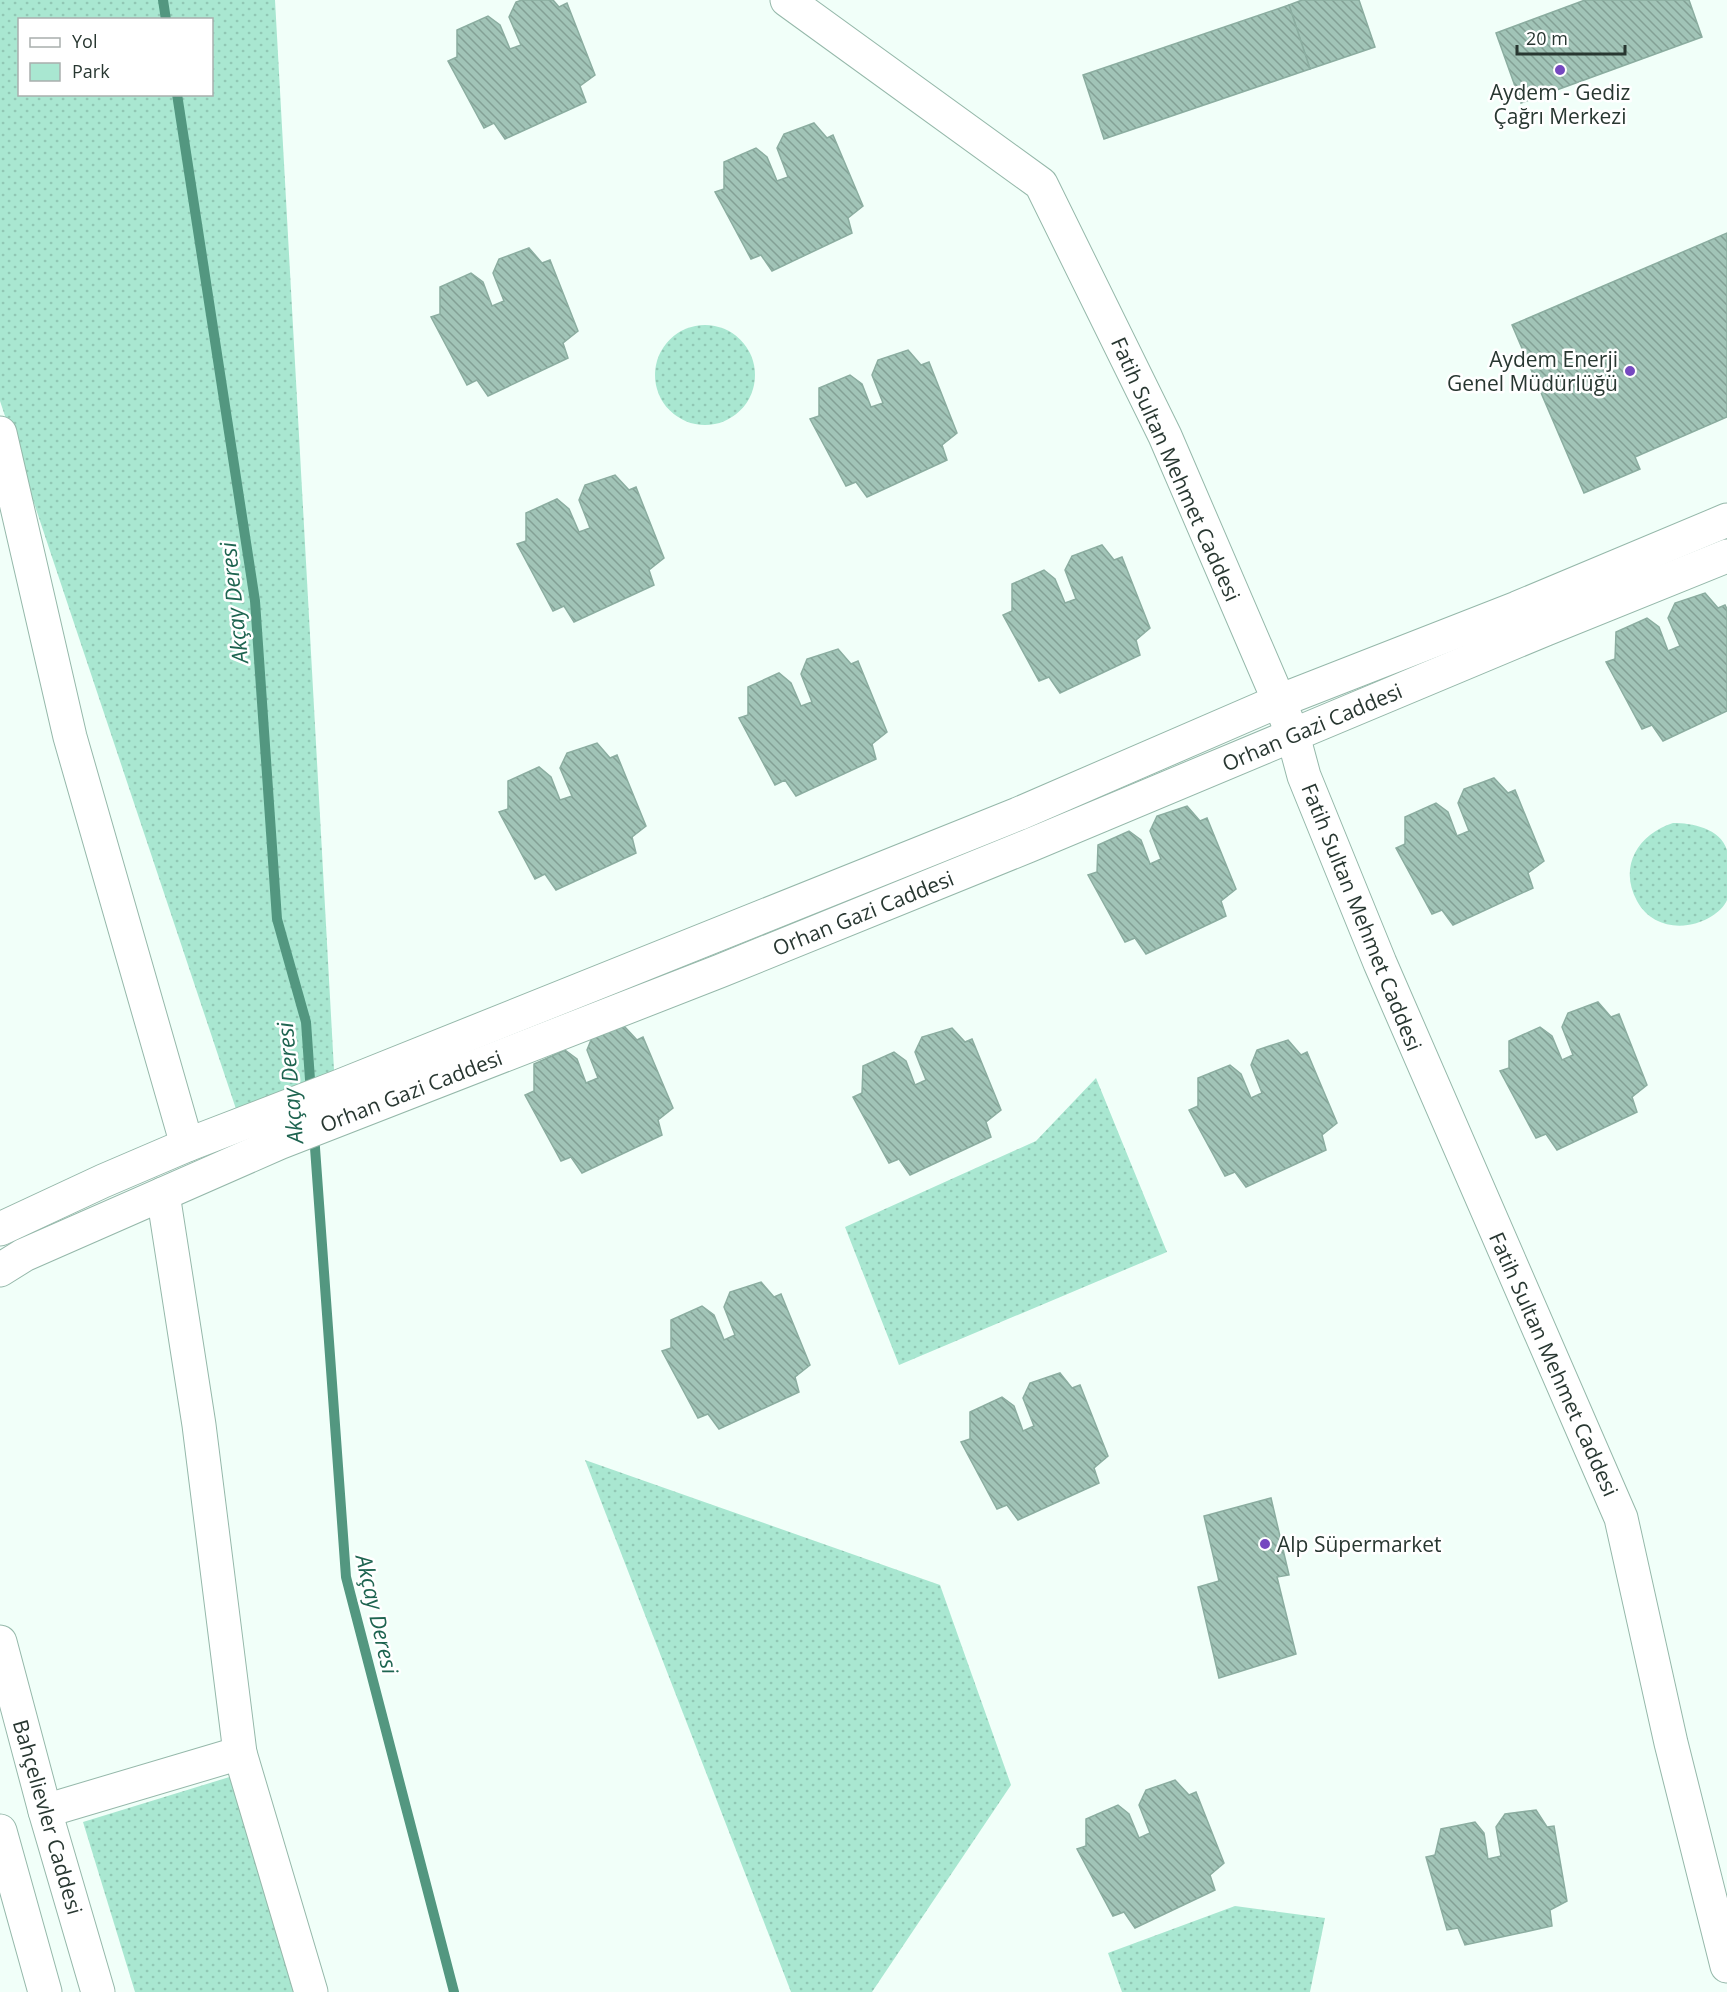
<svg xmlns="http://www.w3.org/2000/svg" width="1727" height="1992" font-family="'Open Sans',sans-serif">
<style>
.green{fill:url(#green-dots);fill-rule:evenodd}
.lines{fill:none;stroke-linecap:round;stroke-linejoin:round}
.stream{stroke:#539780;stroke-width:10}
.building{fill:url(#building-back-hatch);stroke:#8bada0;stroke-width:1.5}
.minor-casing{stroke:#95b8aa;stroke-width:35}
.minor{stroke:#fff;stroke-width:33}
.poi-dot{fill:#7548c0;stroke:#fff;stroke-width:2}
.labels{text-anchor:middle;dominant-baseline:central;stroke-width:5;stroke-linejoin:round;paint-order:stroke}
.poi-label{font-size:21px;fill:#283731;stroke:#fff}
.street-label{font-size:21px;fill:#283731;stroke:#fff}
.water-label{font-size:22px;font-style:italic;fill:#1e6450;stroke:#fff}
</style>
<defs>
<pattern id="green-dots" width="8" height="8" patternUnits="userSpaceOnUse" patternTransform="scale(1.5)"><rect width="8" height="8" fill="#a9e7d1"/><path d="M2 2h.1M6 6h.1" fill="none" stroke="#91c7b4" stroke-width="1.8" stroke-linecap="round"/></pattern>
<pattern id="building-back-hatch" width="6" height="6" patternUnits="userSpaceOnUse" patternTransform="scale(1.5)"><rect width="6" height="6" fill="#a1c4b7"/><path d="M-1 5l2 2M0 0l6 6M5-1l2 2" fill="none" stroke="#83a095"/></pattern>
</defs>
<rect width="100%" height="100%" fill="#f1fff9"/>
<g class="green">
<path d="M0 0H275L335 1088 241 1124 0 401ZM20 20H212V94H20Z"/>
<circle cx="705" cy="375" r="50"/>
<path d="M1673 823C1692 823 1720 828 1727 850 1727 857 1727 869 1727 877 1727 884 1727 894 1727 900 1725 906 1717 913 1712 916 1687 932 1652 929 1637 901 1618 865 1639 834 1673 823Z"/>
<path d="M1096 1078 1167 1252 899 1365 845 1227 1036 1141Z"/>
<path d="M585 1460 940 1585 1011 1785 872 1992H791Z"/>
<path d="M236 1775 302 1992H135L83 1822Z"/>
<path d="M1235 1906 1325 1918 1310 1992H1122L1108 1953Z"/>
</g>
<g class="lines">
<g class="stream">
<path d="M163 0 166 20"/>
<path d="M177 94 255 601 277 919 306 1022 311 1094"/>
<path d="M314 1134 346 1577 454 1992"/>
</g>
</g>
<g class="building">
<path d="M522 0H553L559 7 567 3 595 75 580 86 586 102 505 139 494 123 484 128 448 61 457 57V30L488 16 500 25 510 49 521 45 509 17 516 2Z"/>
<path d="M1302 0H1359L1375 47 1310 69 1289 5Z"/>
<path d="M1585 0H1689L1702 37 1521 103 1496 33Z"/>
<path d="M1289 5 1310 69 1104 139 1083 75Z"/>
<path d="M814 123 827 138 833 135 863 206 848 218 852 233 772 271 761 255 751 259 715 192 724 189V162L756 148 767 157 777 181 788 177 777 148 784 134Z"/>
<path d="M1727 233V417L1635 457 1640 469 1584 493 1512 325Z"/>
<path d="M529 248 542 263 550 260 578 331 563 343 568 358 488 396 477 380 467 385 431 317 440 314V287L471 273 483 282 492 306 504 301 493 273 499 259Z"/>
<path d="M908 350 921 365 929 362 957 433 942 445 947 460 867 497 856 482 846 486 810 419 819 416V388L850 375 862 384 871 407 883 403 872 375 878 360Z"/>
<path d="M615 475 629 490 636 487 664 558 649 570 654 585 574 622 564 606 553 611 517 544 526 541V513L557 499 569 509 579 532 590 528 579 500 585 485Z"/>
<path d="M1102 545 1114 560 1122 557 1150 628 1136 640 1140 655 1060 693 1049 677 1039 681 1003 615 1012 611V584L1044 570 1055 579 1065 603 1076 599 1065 570 1072 556Z"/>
<path d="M1705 593 1718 608 1725 605 1727 609V711L1663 741 1652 725 1642 729 1606 662 1615 659 1616 632 1647 618 1659 627 1668 651 1680 646 1668 618 1675 603Z"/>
<path d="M838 649 851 664 858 661 887 732 872 744 876 759 796 796 785 780 775 785 739 718 748 715V687L779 673 791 683 801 706 812 702 801 674 807 659Z"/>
<path d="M597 743 610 758 617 755 646 826 632 837 636 853 556 890 545 874 535 879 499 812 508 809V781L539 767 551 777 560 800 572 796 560 768 567 753Z"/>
<path d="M1494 778 1508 793 1515 790 1544 861 1528 873 1533 888 1453 925 1442 910 1432 914 1396 848 1405 844V817L1436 803 1448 812 1457 836 1469 831 1458 803 1464 789Z"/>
<path d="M1187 806 1200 821 1207 818 1236 889 1221 901 1226 916 1146 954 1135 938 1125 942 1088 875 1097 872 1098 845 1129 831 1141 840 1150 864 1161 859 1150 831 1157 816Z"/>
<path d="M1598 1002 1611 1017 1619 1014 1647 1085 1632 1097 1637 1112 1557 1150 1546 1134 1536 1138 1500 1071 1509 1068V1041L1540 1027 1552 1036 1562 1060 1573 1055 1562 1027 1568 1013Z"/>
<path d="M624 1026 637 1040 643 1037 673 1108 658 1120 662 1135 582 1173 571 1157 561 1161 525 1095 534 1091V1064L565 1050 577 1059 586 1083 598 1078 587 1050 593 1035Z"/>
<path d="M952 1028 965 1042 972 1039 1001 1110 986 1122 991 1137 910 1175 899 1159 889 1163 853 1097 862 1093 863 1066 894 1052 906 1061 915 1085 926 1080 915 1052 922 1037Z"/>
<path d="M1288 1040 1301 1055 1307 1052 1337 1123 1322 1135 1326 1150 1246 1187 1235 1172 1225 1176 1189 1110 1198 1106V1078L1230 1065 1241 1074 1251 1098 1262 1093 1251 1065 1257 1050Z"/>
<path d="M761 1282 774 1297 781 1294 810 1365 795 1377 799 1392 719 1429 708 1414 698 1418 662 1351 671 1348V1320L702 1306 714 1315 724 1340 735 1335 724 1307 730 1292Z"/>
<path d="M1060 1373 1072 1388 1080 1385 1108 1456 1094 1468 1099 1483 1018 1520 1007 1505 997 1509 961 1442 970 1439V1412L1002 1397 1014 1406 1023 1431 1034 1426 1023 1398 1030 1383Z"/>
<path d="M1271 1498 1289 1575 1277 1577 1296 1654 1219 1678 1198 1587 1219 1581 1204 1516Z"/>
<path d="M1175 1780 1189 1795 1196 1792 1224 1863 1210 1875 1215 1890 1135 1928 1124 1912 1113 1916 1077 1849 1086 1846V1819L1118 1805 1129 1814 1139 1838 1150 1833 1139 1805 1146 1790Z"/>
<path d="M1536 1810 1547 1827 1554 1826 1567 1901 1550 1910 1552 1926 1465 1945 1458 1928 1447 1930 1426 1857 1435 1855 1441 1829 1475 1822 1484 1833 1488 1859 1501 1856 1496 1827 1505 1814Z"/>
</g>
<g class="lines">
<defs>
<g id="minor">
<path d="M787 0 1041 184 1165 436 1279 701 1293 735 1304 776 1380 963 1621 1518 1671 1743 1727 1966"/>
<path d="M0 433 70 737 187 1145"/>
<path d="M0 1229 103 1181 187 1145 335 1088 1018 814 1279 701 1517 608 1727 520"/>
<path d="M0 1270 24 1255 279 1143 720 971 1028 846 1546 629 1727 556"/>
<path d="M0 1642 45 1811 98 1992"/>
<path d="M240 1753 311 1992"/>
<path d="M45 1811 240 1753 199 1425 163 1194"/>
<path d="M0 1831 45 1992"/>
</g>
</defs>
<use href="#minor" class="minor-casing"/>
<use href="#minor" class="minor"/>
</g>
<g class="poi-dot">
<circle cx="1560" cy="70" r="6"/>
<circle cx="1630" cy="371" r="6"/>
<circle cx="1265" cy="1544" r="6"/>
</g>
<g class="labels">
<g class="poi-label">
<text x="1560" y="92">Aydem - Gediz<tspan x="1560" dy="24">Çağrı Merkezi</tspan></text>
<text x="1618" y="359" text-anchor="end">Aydem Enerji<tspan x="1618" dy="24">Genel Müdürlüğü</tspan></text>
<text x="1277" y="1544" text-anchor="start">Alp Süpermarket</text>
</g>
<g class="street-label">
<text transform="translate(1176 469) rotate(66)">Fatih Sultan Mehmet Caddesi</text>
<text transform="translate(1312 727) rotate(-23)">Orhan Gazi Caddesi</text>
<text transform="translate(863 913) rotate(-22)">Orhan Gazi Caddesi</text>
<text transform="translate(1362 917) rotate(68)">Fatih Sultan Mehmet Caddesi</text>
<text transform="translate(411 1091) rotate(-21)">Orhan Gazi Caddesi</text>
<text transform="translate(1554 1364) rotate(66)">Fatih Sultan Mehmet Caddesi</text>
<text transform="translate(48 1817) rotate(74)">Bahçelievler Caddesi</text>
</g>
<g class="water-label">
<text transform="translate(233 603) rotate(-96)">Akçay Deresi</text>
<text transform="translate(289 1083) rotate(-95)">Akçay Deresi</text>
<text transform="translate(378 1614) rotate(77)">Akçay Deresi</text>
</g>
</g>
<rect x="18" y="18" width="195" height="78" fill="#ffffff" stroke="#a9afad" stroke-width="1.5"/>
<rect x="30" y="38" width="30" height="9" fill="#ffffff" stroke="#a9afad" stroke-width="1.5"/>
<text x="72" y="48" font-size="18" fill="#283731">Yol</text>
<rect x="30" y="63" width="30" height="18" fill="#a9e7d1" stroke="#a9afad" stroke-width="1.5"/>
<text x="72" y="78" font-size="18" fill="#283731">Park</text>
<path d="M1517 45v9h108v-9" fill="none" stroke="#283731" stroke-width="3"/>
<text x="1526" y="45" font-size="18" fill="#283731" stroke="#ffffff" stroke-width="4.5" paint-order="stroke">20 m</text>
</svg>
